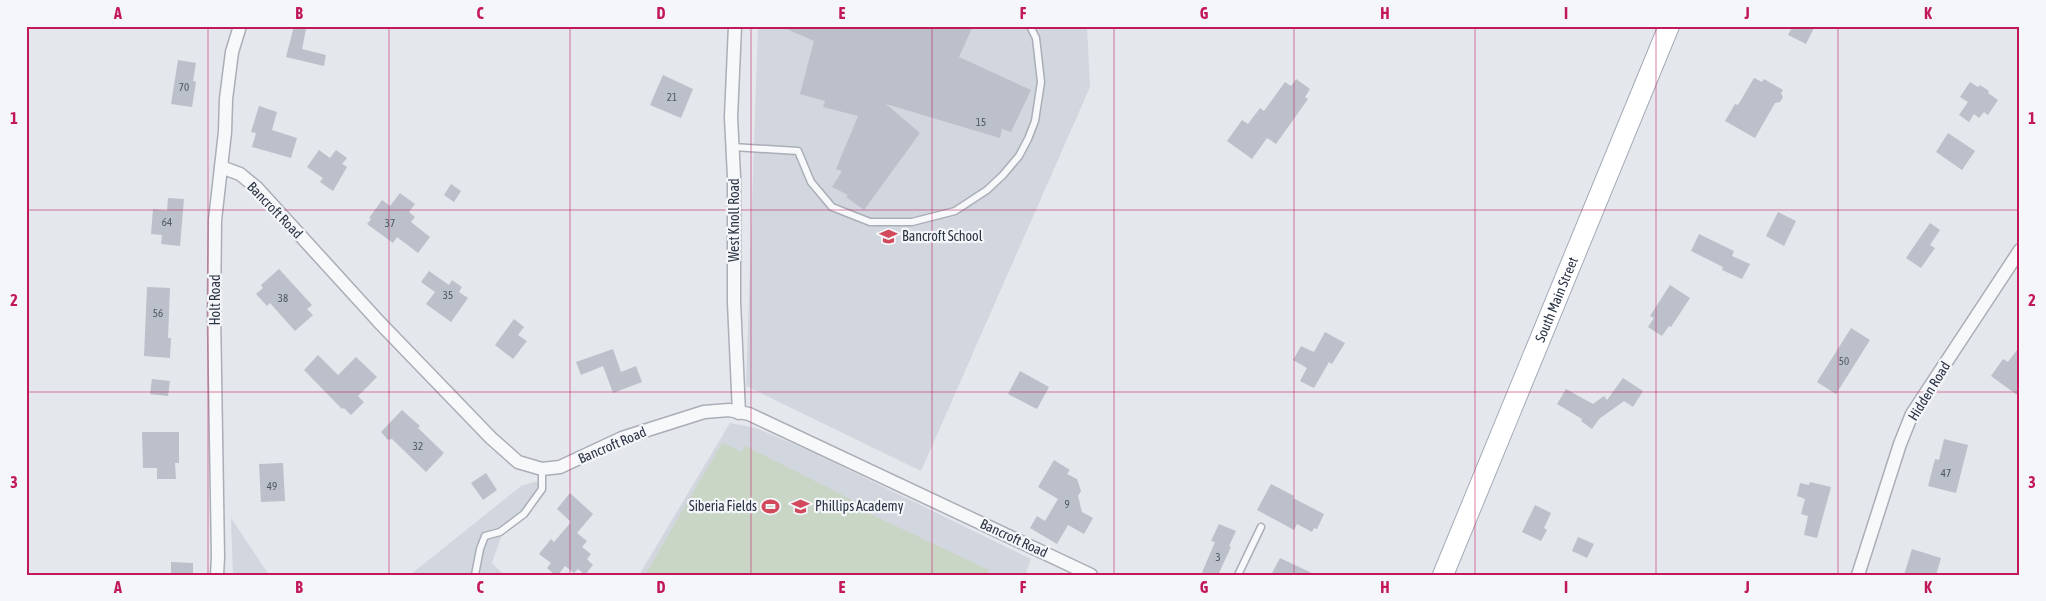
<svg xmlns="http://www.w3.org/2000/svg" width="2046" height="601" font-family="'Asap Condensed',sans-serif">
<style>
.built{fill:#d2d6de}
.green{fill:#c9d6c5}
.building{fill:#bbc0ca}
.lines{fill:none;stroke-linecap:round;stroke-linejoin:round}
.service-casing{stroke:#a9aeb7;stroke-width:9}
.minor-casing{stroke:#a9aeb7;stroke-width:15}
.primary-casing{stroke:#a3abb8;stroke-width:22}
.service{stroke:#f7f8fa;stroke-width:6}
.minor{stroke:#f7f8fa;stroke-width:12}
.primary{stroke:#fff;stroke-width:20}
.grid{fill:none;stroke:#c2185b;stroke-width:1;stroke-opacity:0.55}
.labels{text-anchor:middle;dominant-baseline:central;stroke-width:4.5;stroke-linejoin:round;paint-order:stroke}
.number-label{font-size:11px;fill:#4f5766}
.street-label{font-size:14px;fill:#2b3445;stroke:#f4f6f9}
.poi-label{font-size:14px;fill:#2b3445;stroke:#f4f6f9;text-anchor:start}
.neatline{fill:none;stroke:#c2185b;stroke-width:2}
.grid-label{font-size:16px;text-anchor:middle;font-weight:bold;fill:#c2185b}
</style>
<rect width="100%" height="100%" fill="#e4e7ec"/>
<g class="built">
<path d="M758 26H1087L1090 87 921 471 746 386Z"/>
<path d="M730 423 756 428 814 453 1031 559 1025 575H639Z"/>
<path d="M541 480 528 505 502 534 492 563 504 575H410L521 486Z"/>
<path d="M231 518 269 575H233Z"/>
</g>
<path class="green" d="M722 443 742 452 745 446 870 509 868 513 989 570 987 575H645Z"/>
<g class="building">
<path d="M294 26 306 29 302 49 326 55 324 66 286 57Z"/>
<path d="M780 26H973L959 57 1031 90 1011 132 1002 129 1000 138 886 104 920 133 864 210 846 197 848 195 832 187 842 171 836 169 858 116 823 107 825 101 800 94 814 41Z"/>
<path d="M1793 26H1815L1806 44 1788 35Z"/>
<path d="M178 60 196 63 193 81 196 82 192 107 171 104Z"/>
<path d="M663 75 693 89 681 118 650 105Z"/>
<path d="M1754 78 1762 82 1764 79 1783 90 1781 93 1783 97 1780 102 1775 103 1755 138 1725 121 1735 104 1738 105Z"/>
<path d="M1296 79 1310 89 1305 97 1308 99 1276 144 1267 138 1252 159 1227 141 1242 120 1248 124 1260 108 1264 111 1285 82 1291 86Z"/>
<path d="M1970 82 1978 87 1980 85 1989 91 1988 93 1998 100 1988 115 1984 112 1979 118 1974 114 1969 122 1959 115 1968 102 1960 97Z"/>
<path d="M259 106 277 112 272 130 297 138 291 158 252 147 256 133 251 132Z"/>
<path d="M1948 133 1975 151 1962 170 1936 152Z"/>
<path d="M319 150 330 158 336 150 347 158 342 164 347 167 333 191 320 182 323 178 307 167Z"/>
<path d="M451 184 461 191 454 202 444 195Z"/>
<path d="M400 193 415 204 409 212 415 217 411 222 430 237 418 253 397 237 393 243 367 224 371 219 369 218 382 200 390 206Z"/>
<path d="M168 198 184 199 180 246 161 244 162 235 151 234 153 209 167 211Z"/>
<path d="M1778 212 1796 221 1784 246 1766 236Z"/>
<path d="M1930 223 1940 230 1930 245 1935 248 1921 268 1906 258Z"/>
<path d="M1699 234 1734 251 1732 256 1750 264 1742 279 1722 270 1723 267 1691 251Z"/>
<path d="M279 269 312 305 307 309 313 315 295 331 270 303 267 306 256 294 263 288 261 285Z"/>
<path d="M429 271 449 285 452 280 462 287 459 292 468 298 451 322 426 304 435 292 421 282Z"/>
<path d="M1670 285 1690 298 1671 327 1669 326 1662 336 1648 327 1654 318 1650 316Z"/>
<path d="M147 287 170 288 168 338H171L170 358 144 356Z"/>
<path d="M514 319 524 327 518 335 527 341 513 359 495 345Z"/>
<path d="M1851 328 1870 340 1836 394 1817 382Z"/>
<path d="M1325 332 1345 343 1332 364 1329 362 1314 388 1300 381 1307 368 1293 360 1301 346 1314 352Z"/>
<path d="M2020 346V397L1991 376 2003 359 2008 362Z"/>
<path d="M613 349 621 372 636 366 642 382 613 393 603 366 581 375 576 362Z"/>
<path d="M318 355 338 375 356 357 377 377 358 396 364 402 351 415 344 408 342 409 304 370Z"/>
<path d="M1020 371 1049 387 1037 409 1008 394Z"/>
<path d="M1623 378 1643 391 1633 407 1624 401 1599 419 1592 429 1581 421 1582 419 1557 404 1566 389 1593 404 1604 396 1607 400Z"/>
<path d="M152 379 170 381 168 396 150 394Z"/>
<path d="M402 410 420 426 418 428 444 453 426 472 392 439 388 440 381 432Z"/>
<path d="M142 432H179V463H175L176 479H157V468H143Z"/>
<path d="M1944 439 1968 445 1956 493 1928 486 1935 459 1939 460Z"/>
<path d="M1054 460 1070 470 1067 474 1077 479 1081 491 1078 496 1082 512 1093 518 1084 534 1068 525 1057 544 1030 528 1037 516 1045 521 1058 499 1038 487Z"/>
<path d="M283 463 285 501 261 502 259 464Z"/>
<path d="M486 473 497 490 483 500 471 483Z"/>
<path d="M1810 482 1831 487 1817 538 1804 535 1808 516 1801 514 1805 499 1797 496 1800 483 1809 485Z"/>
<path d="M1271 484 1294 496 1293 498 1324 514 1317 529 1314 528 1312 532 1297 524 1294 530 1257 510Z"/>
<path d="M570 493 593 514 577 533 587 541 582 547 591 554 587 559 593 565 585 575 578 569 574 573 565 566 558 575H555L547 568 551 563 539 554 551 539 554 542 571 522 557 509Z"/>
<path d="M1535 505 1551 513 1544 528 1547 530 1541 541 1522 532Z"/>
<path d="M1219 524 1236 531 1229 546 1231 547 1218 575H1201L1215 542 1211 541Z"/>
<path d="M1578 537 1594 544 1587 558 1572 551Z"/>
<path d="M1912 549 1941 558 1936 575H1904Z"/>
<path d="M1280 558 1316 575H1271Z"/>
<path d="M171 562 193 563V575H171Z"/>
</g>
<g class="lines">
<defs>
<g id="service">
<path d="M733 147 798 151 811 182 832 207 870 222H912L955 211 987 190 1003 175 1019 156 1028 139 1035 121 1041 82 1036 38 1030 26"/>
<path d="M475 575 480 549 485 536 500 532 524 514 542 489V469"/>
<path d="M1238 575 1261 527"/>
</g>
<g id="minor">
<path d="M735 26 731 117 734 177V302L739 413"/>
<path d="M221 167 240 174 257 188 380 323 491 438 518 462 542 469 560 467 622 438 704 412 729 410 749 414 1091 575"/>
<path d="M217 575 218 557 214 313 215 220 225 132 226 99 232 52 240 26"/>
<path d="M1858 575 1900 444 1912 414 2020 250"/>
</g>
<g id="primary">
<path id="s1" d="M1443 575 1669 26"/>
</g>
</defs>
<use href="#service" class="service-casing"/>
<use href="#minor" class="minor-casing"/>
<use href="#primary" class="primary-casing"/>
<use href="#service" class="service"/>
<use href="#minor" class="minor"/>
<use href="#primary" class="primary"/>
</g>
<path class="grid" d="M208 26V575M389 26V575M570 26V575M751 26V575M932 26V575M1114 26V575M1294 26V575M1475 26V575M1656 26V575M1838 26V575M26 210H2020M26 392H2020"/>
<defs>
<symbol id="school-bare" viewBox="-9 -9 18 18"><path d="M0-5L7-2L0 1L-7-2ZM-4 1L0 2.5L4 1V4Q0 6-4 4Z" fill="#d1495b" stroke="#f4f6f9" stroke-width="2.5" paint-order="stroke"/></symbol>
<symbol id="stadium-bare" viewBox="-9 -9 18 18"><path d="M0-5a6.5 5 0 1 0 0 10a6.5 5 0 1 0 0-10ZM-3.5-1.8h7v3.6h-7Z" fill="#d1495b" stroke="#f4f6f9" stroke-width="2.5" paint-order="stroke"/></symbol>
</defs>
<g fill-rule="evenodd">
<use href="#school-bare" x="876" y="224" width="25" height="25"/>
<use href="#stadium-bare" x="758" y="494" width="25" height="25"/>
<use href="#school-bare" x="788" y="494" width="25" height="25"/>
</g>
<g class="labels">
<g class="number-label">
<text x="184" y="87">70</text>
<text x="672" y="97">21</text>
<text x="981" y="122">15</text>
<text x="167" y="222">64</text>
<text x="390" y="223">37</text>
<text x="448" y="295">35</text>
<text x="283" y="298">38</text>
<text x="158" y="313">56</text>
<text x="1844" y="361">50</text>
<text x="418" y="446">32</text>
<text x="1946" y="473">47</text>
<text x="272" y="486">49</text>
<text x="1067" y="504">9</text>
<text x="1218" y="557">3</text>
</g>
<g class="street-label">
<text transform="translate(275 210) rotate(46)">Bancroft Road</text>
<text transform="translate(734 220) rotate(-90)">West Knoll Road</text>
<text transform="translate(215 300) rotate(-90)">Holt Road</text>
<text stroke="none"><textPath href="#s1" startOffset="298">South Main Street</textPath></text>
<text transform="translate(1929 391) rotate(-58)">Hidden Road</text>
<text transform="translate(612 445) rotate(-23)">Bancroft Road</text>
<text transform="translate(1014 538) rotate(25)">Bancroft Road</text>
</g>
<g class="poi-label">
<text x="902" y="236">Bancroft School</text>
<text x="757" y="506" text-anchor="end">Siberia Fields</text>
<text x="815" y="506">Phillips Academy</text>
</g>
</g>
<rect width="2046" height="601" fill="none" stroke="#f4f6f9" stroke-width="55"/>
<rect x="28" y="28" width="1990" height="546" class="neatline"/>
<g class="grid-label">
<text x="118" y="19">A</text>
<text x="299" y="19">B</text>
<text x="480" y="19">C</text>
<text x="661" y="19">D</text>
<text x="842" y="19">E</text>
<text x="1023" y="19">F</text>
<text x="1204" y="19">G</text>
<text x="1385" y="19">H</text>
<text x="1566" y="19">I</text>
<text x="1747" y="19">J</text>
<text x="1928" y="19">K</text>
<text x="14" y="124">1</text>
<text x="2032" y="124">1</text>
<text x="14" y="306">2</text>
<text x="2032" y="306">2</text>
<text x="14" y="488">3</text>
<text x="2032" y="488">3</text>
<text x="118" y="593">A</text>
<text x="299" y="593">B</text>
<text x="480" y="593">C</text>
<text x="661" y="593">D</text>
<text x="842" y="593">E</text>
<text x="1023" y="593">F</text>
<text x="1204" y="593">G</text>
<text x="1385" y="593">H</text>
<text x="1566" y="593">I</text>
<text x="1747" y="593">J</text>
<text x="1928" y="593">K</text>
</g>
</svg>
